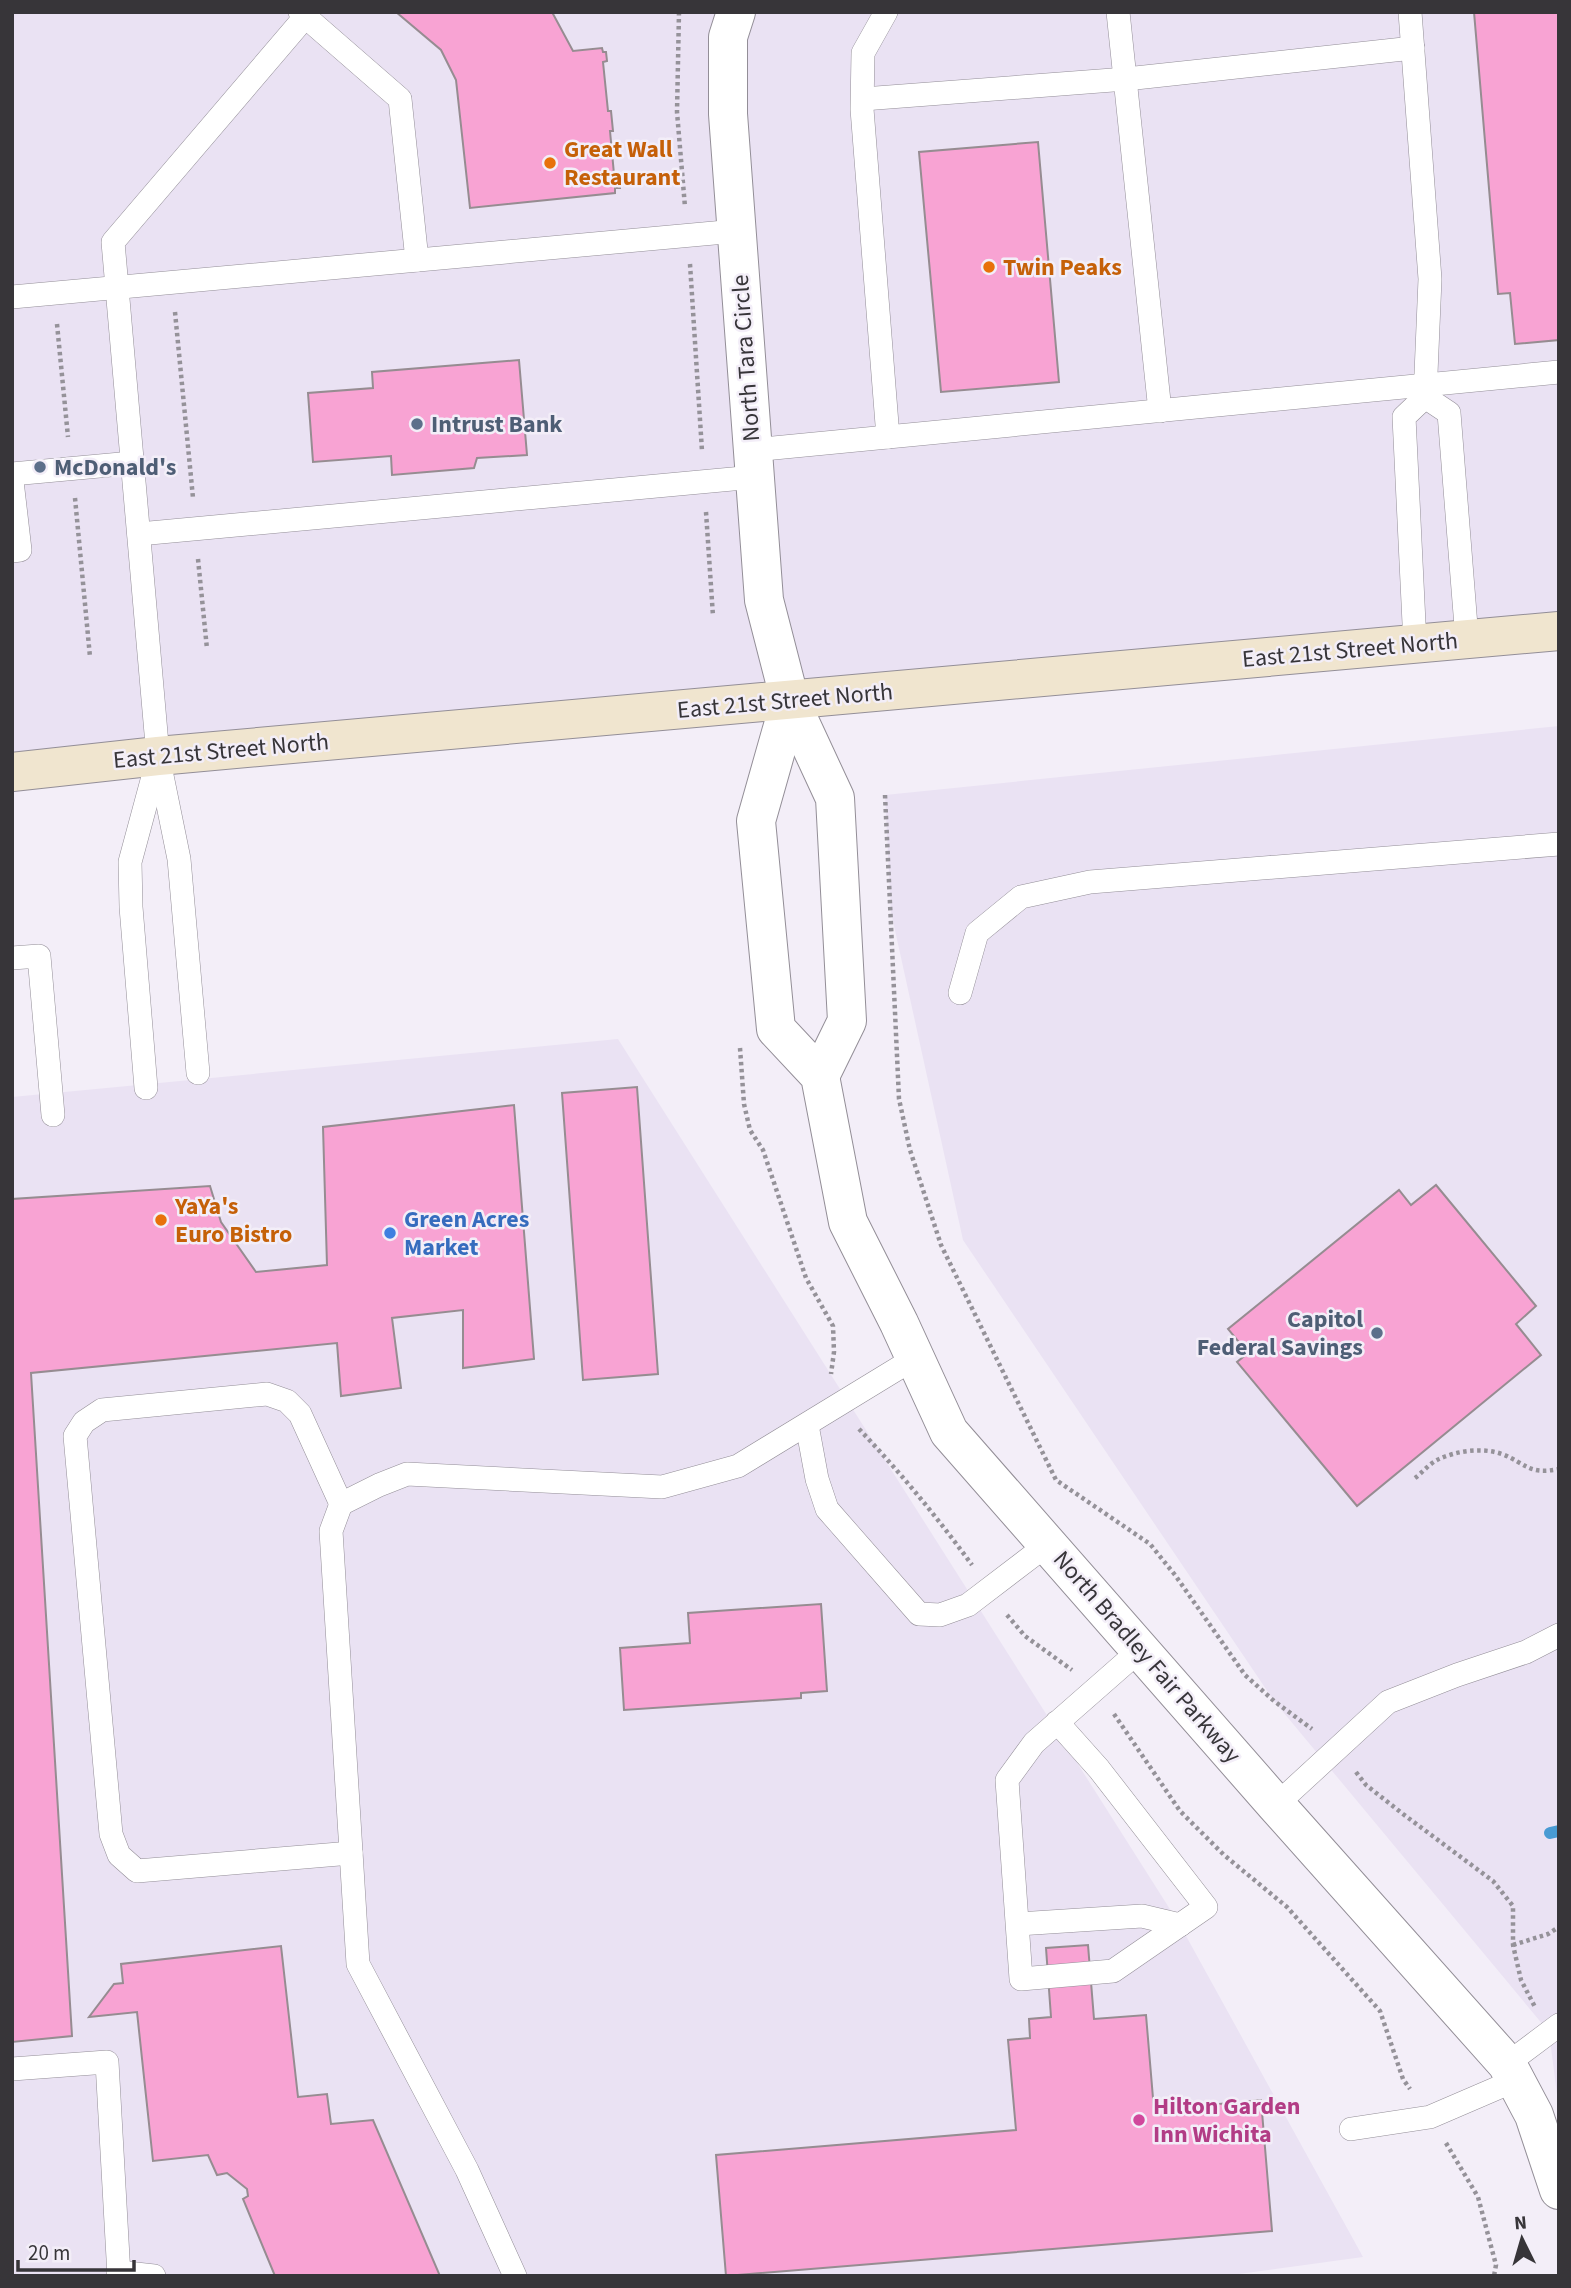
<svg xmlns="http://www.w3.org/2000/svg" width="1571" height="2288" font-family="'Source Sans 3',sans-serif">
<style>
.built{fill:#eae2f3}
.lines{fill:none;stroke-linecap:round;stroke-linejoin:round}
.stream{stroke:#499bd3;stroke-width:12}
.building{fill:#f8a3d3;stroke:#968c91;stroke-width:2}
.lane-casing{stroke:#938e97;stroke-width:24}
.street-casing{stroke:#938e97;stroke-width:40}
.secondary-casing{stroke:#938e97;stroke-width:40}
.path{stroke:#959299;stroke-width:4.5;stroke-dasharray:3.5 3.5;stroke-linecap:butt}
.lane{stroke:#fff;stroke-width:23}
.street{stroke:#fff;stroke-width:38}
.secondary{stroke:#f0e5cf;stroke-width:38}
.food-dot{fill:#e8710a;stroke:#f3eef8;stroke-width:2.5}
.service-dot{fill:#5c6f8a;stroke:#f3eef8;stroke-width:2.5}
.shop-dot{fill:#3f7fe0;stroke:#f3eef8;stroke-width:2.5}
.hotel-dot{fill:#d1479c;stroke:#f3eef8;stroke-width:2.5}
.labels{text-anchor:middle;dominant-baseline:central;stroke-width:5;stroke-linejoin:round;paint-order:stroke}
.food-label{font-size:24px;font-weight:bold;fill:#c56008;stroke:#f3eef8;text-anchor:start}
.street-label{font-size:24px;fill:#373539;stroke:#f3eef8}
.service-label{font-size:24px;font-weight:bold;fill:#4e5e75;stroke:#f3eef8;text-anchor:start}
.shop-label{font-size:24px;font-weight:bold;fill:#366cbe;stroke:#f3eef8;text-anchor:start}
.hotel-label{font-size:24px;font-weight:bold;fill:#b23c85;stroke:#f3eef8;text-anchor:start}
</style>
<rect width="100%" height="100%" fill="#f3eef8"/>
<g class="built">
<path d="M12 12H1559V631L12 765Z"/>
<path d="M1559 726V2110L1549 2032 1274 1701 963 1240 891 912 885 795Z"/>
<path d="M618 1039 1180 1925 1363 2257 1224 2276H12V1097Z"/>
</g>
<g class="lines">
<path class="stream" d="M1550 1833 1559 1831"/>
</g>
<g class="building">
<path d="M396 12H552L573 51 602 48 603 52H606L607 61 603 62 608 111H611L613 131H610L614 174H619L620 188H615V193L470 208 456 80 441 50Z"/>
<path d="M1474 12H1559V340L1515 344 1510 293 1498 294Z"/>
<path d="M1038 142 1059 382 941 392 919 152Z"/>
<path d="M519 360 527 455 477 458 474 468 392 475 391 456 313 462 308 393 373 388 372 372Z"/>
<path d="M637 1087 658 1374 583 1380 562 1093Z"/>
<path d="M514 1105 534 1359 463 1368V1310L392 1318 401 1388 341 1396 337 1343 31 1373 72 2036 12 2042V1199L210 1186 221 1222 256 1272 327 1265 323 1127Z"/>
<path d="M1436 1185 1536 1306 1516 1324 1541 1355 1357 1506 1237 1362 1248 1353 1228 1329 1399 1190 1411 1205Z"/>
<path d="M821 1604 827 1691 801 1693V1698L624 1710 620 1648 690 1643 688 1613Z"/>
<path d="M1088 1945 1094 2019 1146 2015 1154 2110 1261 2100 1272 2231 726 2276 716 2155 1016 2130 1008 2040 1030 2038 1029 2019 1051 2017 1046 1948Z"/>
<path d="M281 1946 298 2097 327 2094 331 2124 373 2120 440 2276H275L243 2199 248 2196 247 2189 227 2173 217 2175 208 2155 153 2161 137 2012 89 2017 114 1984 123 1983 121 1964Z"/>
</g>
<g class="lines">
<defs>
<g id="lane">
<path d="M300 12 400 99 417 260"/>
<path d="M886 12 863 53 862 109 888 437"/>
<path d="M1118 12 1160 411"/>
<path d="M1410 12 1430 279 1425 397 1404 417 1415 644"/>
<path d="M863 99 1126 79 1413 48"/>
<path d="M12 297 736 231"/>
<path d="M1425 397 1449 413 1467 639"/>
<path d="M753 450 1559 372"/>
<path d="M12 474 132 463"/>
<path d="M12 481 20 550 12 551"/>
<path d="M139 534 754 477"/>
<path d="M12 958 39 956 53 1115"/>
<path d="M960 993 977 933 1021 897 1090 882 1559 844"/>
<path d="M198 1073 179 859 158 756 113 242 305 17"/>
<path d="M146 1088 131 907 130 862 157 762"/>
<path d="M807 1425 817 1479 827 1509 919 1614 940 1615 968 1605 1048 1544"/>
<path d="M341 1504 300 1414 287 1401 267 1394 102 1410 84 1422 75 1436 111 1834 119 1855 137 1871 351 1853"/>
<path d="M1057 1722 1099 1769 1206 1907 1113 1971 1021 1979 1007 1780 1034 1743 1140 1650"/>
<path d="M1276 1805 1388 1702 1457 1675 1526 1652 1559 1635"/>
<path d="M1018 1924 1142 1916 1180 1925"/>
<path d="M1507 2064 1559 2025"/>
<path d="M12 2069 107 2062 119 2276"/>
<path d="M1351 2129 1430 2117 1516 2080"/>
<path d="M118 2272 154 2276"/>
<path d="M515 2276 467 2170 358 1964 331 1531 341 1504 379 1485 407 1474 662 1487 738 1466 915 1358"/>
</g>
<g id="street">
<path d="M736 12 728 37V114L764 600 790 701 835 798 847 1021 820 1076"/>
<path d="M790 701 756 821 776 1029 820 1076 848 1222 899 1323 949 1432 1276 1805 1507 2064 1534 2115 1559 2190"/>
</g>
<path id="secondary" d="M12 772 158 756 1559 631"/>
</defs>
<use href="#lane" class="lane-casing"/>
<use href="#street" class="street-casing"/>
<use href="#secondary" class="secondary-casing"/>
<g class="path">
<path d="M679 12 677 112 685 207"/>
<path d="M690 264 702 451"/>
<path d="M175 312 193 498"/>
<path d="M57 324 68 437"/>
<path d="M75 498 90 657"/>
<path d="M706 512 713 616"/>
<path d="M198 559 207 649"/>
<path d="M885 795 899 1099 910 1150 941 1245 1056 1480 1150 1544 1175 1575 1245 1675 1274 1701 1312 1729"/>
<path d="M740 1048 744 1104 750 1130 763 1150 806 1278 833 1326 834 1352 831 1374"/>
<path d="M859 1429C900 1472 937 1517 972 1565"/>
<path d="M1415 1478C1422 1473 1429 1464 1437 1460 1455 1451 1482 1447 1502 1454 1527 1464 1528 1475 1559 1469"/>
<path d="M1007 1615 1025 1636 1072 1670"/>
<path d="M1114 1714 1180 1811 1224 1855 1287 1907 1380 2011 1403 2079 1410 2089"/>
<path d="M1356 1772 1366 1785 1403 1814 1493 1881 1513 1906V1945L1521 1980 1535 2007"/>
<path d="M1513 1945 1548 1934 1559 1927"/>
<path d="M1446 2143 1478 2197 1496 2265 1494 2276"/>
</g>
<use href="#lane" class="lane"/>
<use href="#street" class="street"/>
<use href="#secondary" class="secondary"/>
</g>
<g class="food-dot">
<circle cx="550" cy="163" r="7"/>
<circle cx="989" cy="267" r="7"/>
<circle cx="161" cy="1220" r="7"/>
</g>
<g class="service-dot">
<circle cx="417" cy="424" r="7"/>
<circle cx="40" cy="467" r="7"/>
<circle cx="1377" cy="1333" r="7"/>
</g>
<circle class="shop-dot" cx="390" cy="1233" r="7"/>
<circle class="hotel-dot" cx="1139" cy="2120" r="7"/>
<g class="labels">
<g class="food-label">
<text x="564" y="149">Great Wall<tspan x="564" dy="28">Restaurant</tspan></text>
<text x="1003" y="267">Twin Peaks</text>
<text x="175" y="1206">YaYa's<tspan x="175" dy="28">Euro Bistro</tspan></text>
</g>
<g class="street-label">
<text transform="translate(746 358) rotate(-94)">North Tara Circle</text>
<text transform="translate(1350 650) rotate(-5)">East 21st Street North</text>
<text transform="translate(785 701) rotate(-5)">East 21st Street North</text>
<text transform="translate(221 751) rotate(-5)">East 21st Street North</text>
<text transform="translate(1147 1657) rotate(49)">North Bradley Fair Parkway</text>
</g>
<g class="service-label">
<text x="431" y="424">Intrust Bank</text>
<text x="54" y="467">McDonald's</text>
<text x="1363" y="1319" text-anchor="end">Capitol<tspan x="1363" dy="28">Federal Savings</tspan></text>
</g>
<g class="shop-label">
<text x="404" y="1219">Green Acres<tspan x="404" dy="28">Market</tspan></text>
</g>
<g class="hotel-label">
<text x="1153" y="2106">Hilton Garden<tspan x="1153" dy="28">Inn Wichita</tspan></text>
</g>
</g>
<rect width="1571" height="2288" fill="none" stroke="#373539" stroke-width="28"/>
<g transform="translate(1522 2239) rotate(355)" stroke="#f3eef8" stroke-width="5" paint-order="stroke">
<path d="M0-5L12 26L0 18L-12 26Z" fill="#373539"/>
<text y="-10" font-size="19" font-weight="bold" text-anchor="middle" fill="#373539">N</text>
</g>
<path d="M18 2260v10h116v-10" fill="none" stroke="#373539" stroke-width="3.5"/>
<text x="28" y="2260" font-size="21" fill="#373539" stroke="#f3eef8" stroke-width="5" paint-order="stroke">20 m</text>
</svg>
